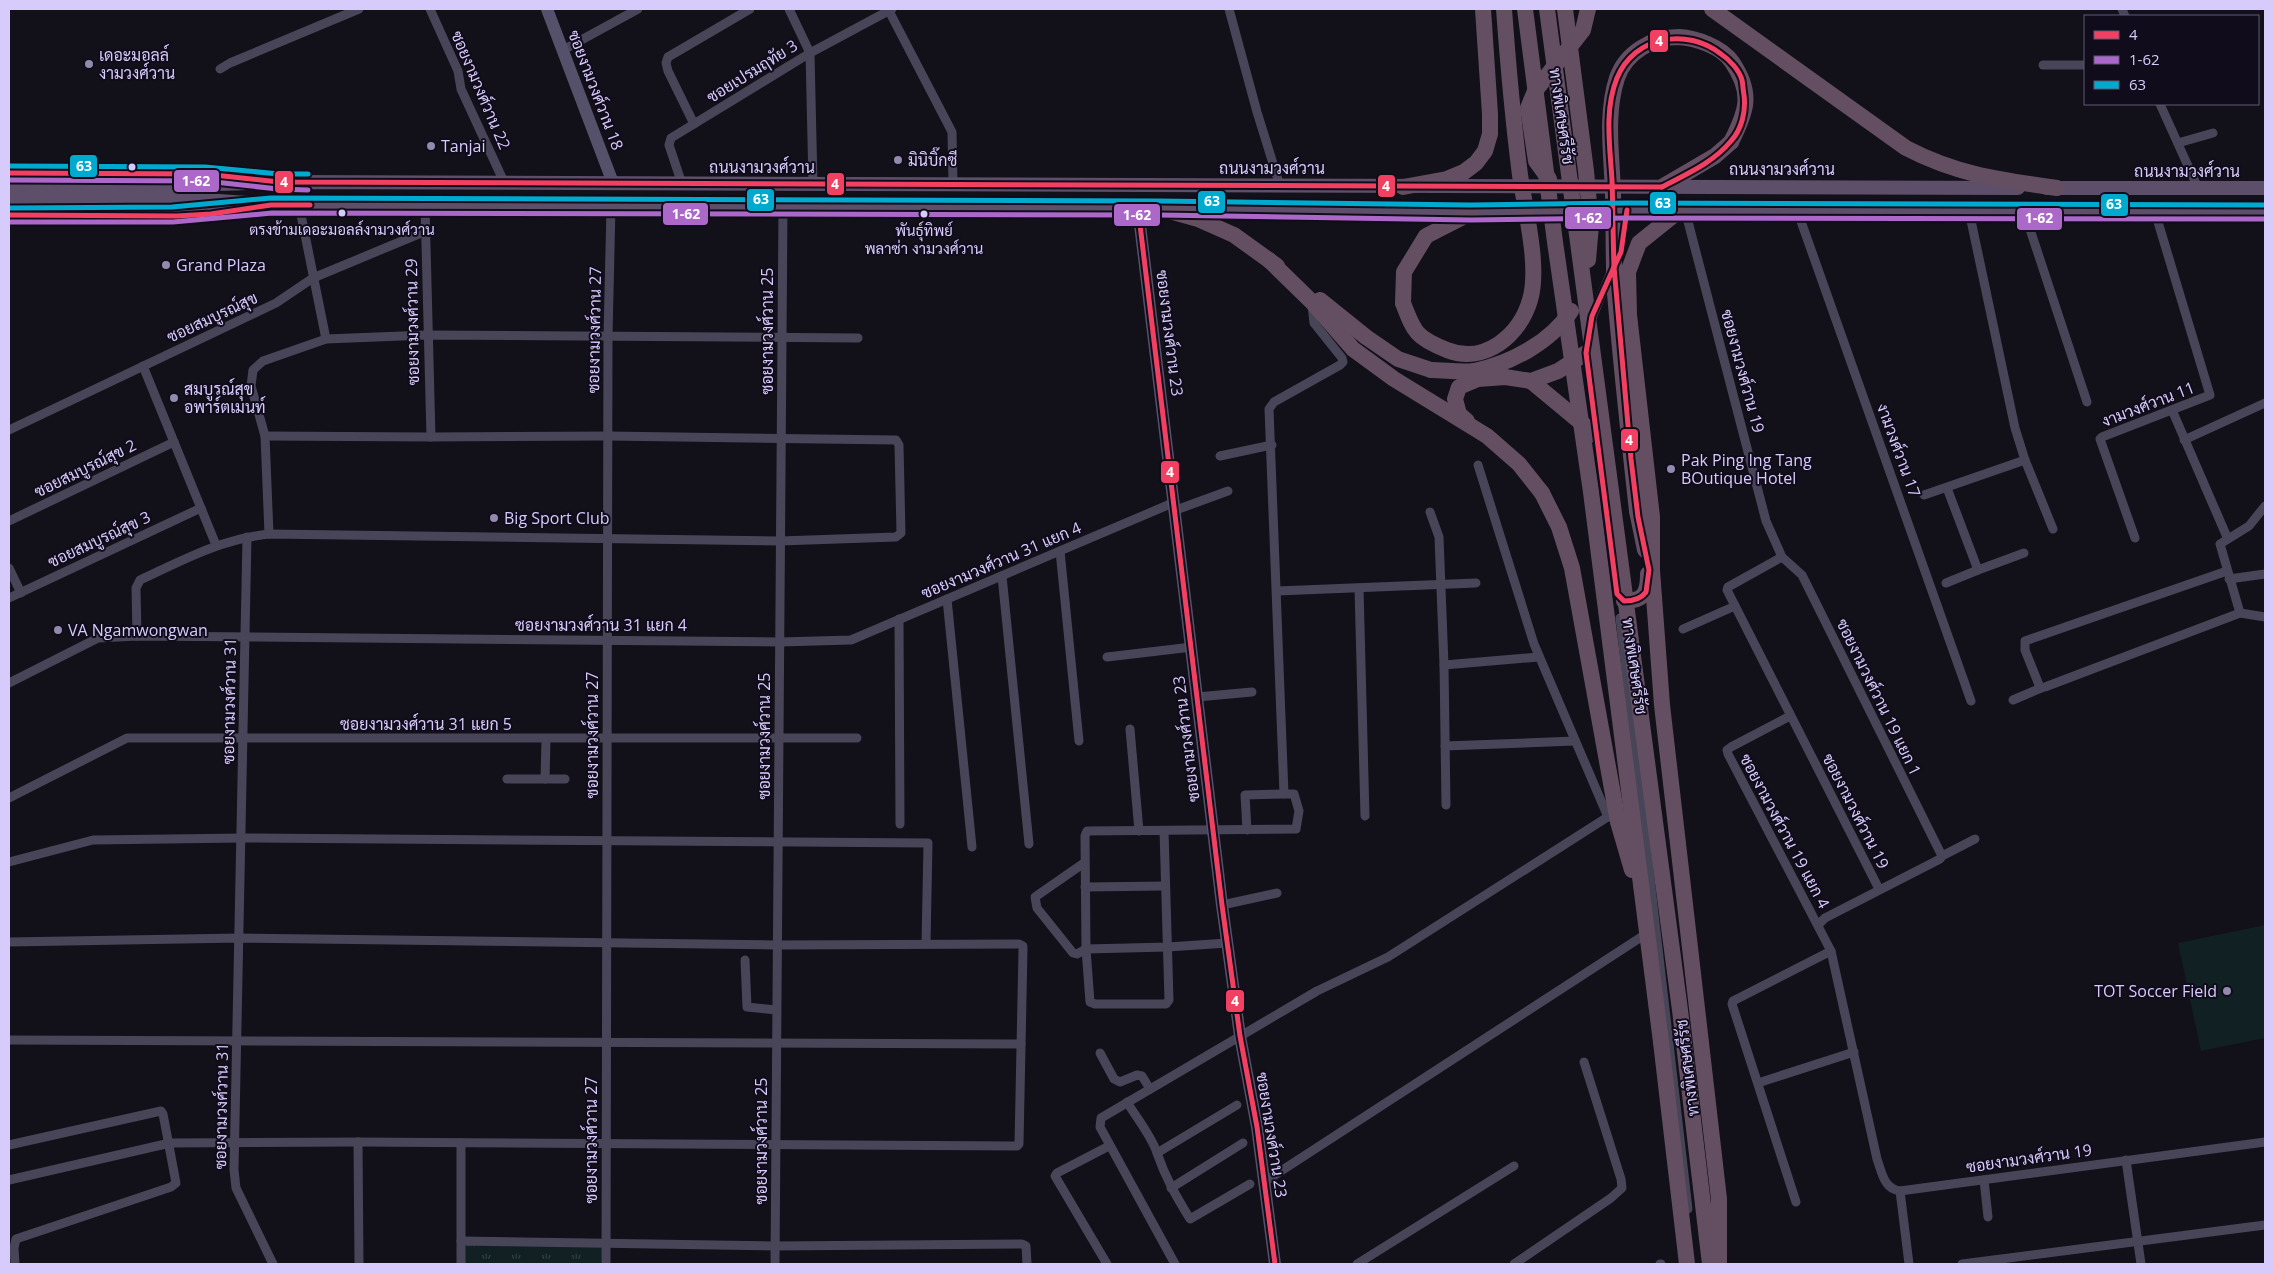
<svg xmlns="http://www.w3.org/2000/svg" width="2274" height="1273" font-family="'Open Sans',Sarabun,sans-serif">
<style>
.grass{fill:url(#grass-tufts)}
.pitch{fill:#102023}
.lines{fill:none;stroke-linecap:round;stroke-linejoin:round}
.street{stroke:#484558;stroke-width:9}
.secondary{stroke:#56516b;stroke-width:12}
.primary{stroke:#5d4f6a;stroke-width:14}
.highway{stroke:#644f62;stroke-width:16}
.highway-bridge{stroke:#644f62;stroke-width:16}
.bus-1-casing{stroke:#110c1b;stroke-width:9}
.bus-2-casing{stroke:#110c1b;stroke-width:9}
.bus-3-casing{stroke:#110c1b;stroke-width:9}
.bus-1{stroke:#f24062;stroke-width:5}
.bus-2{stroke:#ac68c9;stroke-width:5}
.bus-3{stroke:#00a9ce;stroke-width:5}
.poi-dot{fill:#918aac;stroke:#110c1b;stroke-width:2}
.bus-dot{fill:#d6cbfb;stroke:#110c1b;stroke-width:2}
.labels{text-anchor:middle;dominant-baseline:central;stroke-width:4;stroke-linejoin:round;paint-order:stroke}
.bus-label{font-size:15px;fill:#d6cbfb;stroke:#110c1b}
.poi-label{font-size:16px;fill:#d6cbfb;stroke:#110c1b;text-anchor:start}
.street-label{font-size:16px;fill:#d6cbfb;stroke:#110c1b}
.line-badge{stroke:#110c1b;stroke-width:2}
.badge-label{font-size:14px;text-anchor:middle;font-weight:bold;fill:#fff}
</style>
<defs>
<pattern id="grass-tufts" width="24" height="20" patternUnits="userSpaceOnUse" patternTransform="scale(1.25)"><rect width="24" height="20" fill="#102023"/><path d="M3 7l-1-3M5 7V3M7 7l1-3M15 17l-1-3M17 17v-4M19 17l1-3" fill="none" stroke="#323f44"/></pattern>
</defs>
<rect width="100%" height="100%" fill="#121018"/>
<path class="grass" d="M463 1244 608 1246V1264H463Z"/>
<path class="pitch" d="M2265 925V1038L2201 1051 2178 943Z"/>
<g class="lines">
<g class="street">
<path d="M430 9 458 71 461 89 504 182"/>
<path d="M789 9 810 53 813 184"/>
<path d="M1229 9 1257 112 1280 186"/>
<path d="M2122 9 2125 16"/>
<path d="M889 11 952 132 953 184"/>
<path d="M563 50 638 9"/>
<path d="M2043 65H2085"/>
<path d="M220 69 230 63 359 9"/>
<path d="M2160 104 2198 188"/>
<path d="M694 124 668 71 666 63 668 57 750 9"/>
<path d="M2178 143 2213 133"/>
<path d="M682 184 669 145 671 138 810 53 892 9"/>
<path d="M299 205 326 339"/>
<path d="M425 206 431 437"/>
<path d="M1685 210 1766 521 1782 557 1728 587 1727 590 1879 889"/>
<path d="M1797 210 1971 701"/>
<path d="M1969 211 2015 428 2025 460 2053 529"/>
<path d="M2024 211 2087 402"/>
<path d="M1620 254 1627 210"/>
<path d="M1592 318 1611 272"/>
<path d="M143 366 216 545"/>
<path d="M2172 410 2227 537"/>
<path d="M9 430 276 303 313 278 426 231"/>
<path d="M2184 440 2265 403"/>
<path d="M1220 456 1272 445"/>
<path d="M1478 465 1534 644 1608 817"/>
<path d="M1924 495 2025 460"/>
<path d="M1176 510 1228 491"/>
<path d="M1430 512 1439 537 1444 665 1446 805"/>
<path d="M9 521 174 442"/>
<path d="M269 534 265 436 251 386 253 370 263 361 326 339 427 335 858 338"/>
<path d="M247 537 234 1170 236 1188 273 1264"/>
<path d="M2135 538 2100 439 2102 437 2210 395 2155 212"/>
<path d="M1060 551 1079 741"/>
<path d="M1782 557 1802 575 1942 856"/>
<path d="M9 568 21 593"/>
<path d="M1978 570 2024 553"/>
<path d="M2227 571 2025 641V650L2039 685 2041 688 2045 687 2240 613 2265 617"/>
<path d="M1002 576 1029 844"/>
<path d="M2229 579 2265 574"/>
<path d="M1946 583 1978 570 1947 488"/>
<path d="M1359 588 1365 816"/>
<path d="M1277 591 1476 583"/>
<path d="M9 598 201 508"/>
<path d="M947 599 972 847"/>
<path d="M2240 613 2220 544 2249 526 2265 506"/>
<path d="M1620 618 1688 1209"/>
<path d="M899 619 900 824"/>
<path d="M1683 629 1735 606"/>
<path d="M137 636 136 588 140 580C185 559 219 540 269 534L780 541 896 537 901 533 899 445 896 440 608 436 431 437 265 436"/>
<path d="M1107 657 1192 647"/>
<path d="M1444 665 1539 657"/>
<path d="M9 683 98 638 137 636 780 642 851 640 1175 502"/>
<path d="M1197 697 1252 692"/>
<path d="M2013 700 2041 688"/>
<path d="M1790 716 1731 747 1727 750 1728 754 1831 951 1877 1159C1882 1173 1884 1189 1900 1191L2265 1142"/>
<path d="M1130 729 1139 831"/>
<path d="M1445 746 1575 741"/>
<path d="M507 779H565"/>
<path d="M545 779 546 740"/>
<path d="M9 798 127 738H857"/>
<path d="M1247 830 1245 795 1284 794"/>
<path d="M1164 831 1169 1000 1166 1004H1095L1090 1002 1086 949 1085 836 1087 831 1296 829 1299 811 1294 794H1284L1269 409 1274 402 1340 365 1343 362 1342 358 1314 323 1312 305"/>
<path d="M9 862 93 840 242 838 928 843 926 944"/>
<path d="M1084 863 1035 897 1037 908 1073 953 1077 954 1086 949 1168 947 1227 943"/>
<path d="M1085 887 1165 886"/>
<path d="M1222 905 1277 893"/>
<path d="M1818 925 1825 918 1940 859 1942 856 1975 839"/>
<path d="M9 942 240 938 777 945 1019 944 1023 946V949L1019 1144 1017 1146 358 1142 170 1143 9 1180"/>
<path d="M745 960 747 1007 776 1010"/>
<path d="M9 1040 1021 1044"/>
<path d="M1100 1053 1114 1079 1120 1082 1137 1075 1142 1076 1150 1089"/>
<path d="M1758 1083 1854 1052"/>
<path d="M1127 1102C1136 1117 1152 1137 1157 1153 1166 1179 1176 1196 1190 1219L1250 1184"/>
<path d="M358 1142 359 1264"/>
<path d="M9 1145 161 1111 163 1114 176 1183 171 1187 16 1239 14 1248 15 1264"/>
<path d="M1157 1153 1237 1105"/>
<path d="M2126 1160 2141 1264"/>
<path d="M1984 1180 1988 1217"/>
<path d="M1264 1182 1649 932"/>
<path d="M1171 1188 1243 1143"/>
<path d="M1900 1191 1909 1264"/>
<path d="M1796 1202 1732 1004 1733 1001 1831 951"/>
<path d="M461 1241 775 1246 1022 1244 1026 1246 1027 1264"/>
<path d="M461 1264V1143"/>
<path d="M606 1264 608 336 611 207"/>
<path d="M775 1264 783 207"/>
<path d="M1107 1264 1055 1176 1057 1173 1109 1146"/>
<path d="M1175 1264 1100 1127 1101 1118 1317 991 1388 957 1617 811"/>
<path d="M1357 1264 1514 1166"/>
<path d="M1514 1264 1611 1198 1622 1188 1621 1179 1584 1062"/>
<path d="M1660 1264H1661"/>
<path d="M1962 1264 2265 1225"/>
</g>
<g class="secondary">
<path d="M547 9 613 183"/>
<path d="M1138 208 1222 905 1240 1036 1257 1127 1275 1264"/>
</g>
<g class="primary">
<path d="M9 173 231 176"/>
<path d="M9 185H189L279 182 2018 188"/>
<path d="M2047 188H2265"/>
<path d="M9 199H189L248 203"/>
<path d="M9 215C96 215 184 220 271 205L1159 208 1471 213 1627 210 2265 212"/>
</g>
<g class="highway">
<path d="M1712 9 1906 148C1958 175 2001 180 2057 188"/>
<path d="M1549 179 1536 161 1528 108 1535 91 1583 30 1588 9"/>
<path d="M1403 187 1447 179 1464 172 1476 163 1485 151 1490 134V114L1483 9"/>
<path d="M1662 187 1715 156 1731 142"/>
<path d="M1159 208 1198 219 1234 235 1277 266"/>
<path d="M1680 210 1639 243 1628 272 1629 315 1652 517V570L1662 705 1719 1199V1264"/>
<path d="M1269 260 1312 302 1353 349 1394 379 1487 436 1519 464 1542 493"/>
<path d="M1320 300 1366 337 1398 359 1431 370"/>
<path d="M1403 303 1404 272 1426 236 1471 213"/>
<path d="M1531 381 1596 435"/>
<path d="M1467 421 1459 414 1455 399 1459 387 1478 379 1505 377 1531 381 1558 371 1586 353"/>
<path d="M1637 511 1645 550"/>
<path d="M1624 601C1644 601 1648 593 1648 574"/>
<path d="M1661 1042 1687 1264"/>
</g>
<g class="highway-bridge">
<path d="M1525 9 1555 242 1591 492 1661 1042"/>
<path d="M1547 9 1680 1010 1710 1264"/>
<path d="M1565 9 1586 171 1591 225 1588 260"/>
<path d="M1403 303C1414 332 1416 338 1447 350 1485 365 1520 335 1530 300 1540 267 1525 210 1520 175 1513 120 1508 64 1504 9"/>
<path d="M1431 370C1445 370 1461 373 1474 371 1510 364 1551 342 1571 311"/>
<path d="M1542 493 1559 527 1572 568 1618 822 1632 870"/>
<path d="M1637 511C1629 438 1621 365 1615 293 1613 260 1614 227 1613 194 1612 156 1605 115 1617 78 1626 52 1653 37 1679 37 1696 38 1722 47 1732 62 1753 93 1747 111 1731 142"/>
</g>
<defs>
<g id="bus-1">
<path d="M9 173 205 174 279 182 1662 187"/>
<path d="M1138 208 1222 905 1240 1036 1257 1127 1275 1264"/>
<path d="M9 215 177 216 211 214 271 205H310"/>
<path d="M1614 267 1631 459 1638 517 1649 570 1646 592C1641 599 1633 601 1624 601L1617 594 1586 353 1592 316Z"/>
<path d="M1614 267C1613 238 1613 209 1612 180 1610 147 1604 110 1617 78 1634 36 1687 27 1721 54 1730 60 1739 70 1742 80 1743 85 1743 90 1744 95 1746 111 1742 129 1731 141 1713 163 1686 174 1662 187"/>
<path d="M1614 267 1621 252 1627 210"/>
</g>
<g id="bus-2">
<path d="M9 180 205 181 278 189 308 190"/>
<path d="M9 222H173L272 213 1159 215 1471 220 1627 218 2265 219"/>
</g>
<g id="bus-3">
<path d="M9 166 205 167 279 174H308"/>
<path d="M9 208 172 207 271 198 1159 201 1471 205 1627 203 2265 205"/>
</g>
</defs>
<use href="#bus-1" class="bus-1-casing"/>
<use href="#bus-2" class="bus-2-casing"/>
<use href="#bus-3" class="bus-3-casing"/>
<use href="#bus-1" class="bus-1"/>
<use href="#bus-2" class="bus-2"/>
<use href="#bus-3" class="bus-3"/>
</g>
<g class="poi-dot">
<circle cx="89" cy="64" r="5"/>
<circle cx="431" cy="146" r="5"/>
<circle cx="898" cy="160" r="5"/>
<circle cx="166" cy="265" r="5"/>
<circle cx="174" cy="398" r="5"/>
<circle cx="1671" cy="469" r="5"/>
<circle cx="494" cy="518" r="5"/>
<circle cx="58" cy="630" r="5"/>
<circle cx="2227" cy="991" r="5"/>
</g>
<g class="bus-dot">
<circle cx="132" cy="167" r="4.5"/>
<circle cx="342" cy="213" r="4.5"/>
<circle cx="924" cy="214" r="4.5"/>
</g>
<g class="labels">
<g class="bus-label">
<text x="342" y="229">ตรงข้ามเดอะมอลล์งามวงศ์วาน</text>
<text x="924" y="230">พันธุ์ทิพย์<tspan x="924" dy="18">พลาซ่า งามวงศ์วาน</tspan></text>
</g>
<g class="poi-label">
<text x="99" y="55">เดอะมอลล์<tspan x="99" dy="18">งามวงศ์วาน</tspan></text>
<text x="441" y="146">Tanjai</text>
<text x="908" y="160">มินิบิ๊กซี</text>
<text x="176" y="265">Grand Plaza</text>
<text x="184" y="389">สมบูรณ์สุข<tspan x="184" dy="18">อพาร์ตเมนท์</tspan></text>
<text x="1681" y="460">Pak Ping Ing Tang<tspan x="1681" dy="18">BOutique Hotel</tspan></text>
<text x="504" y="518">Big Sport Club</text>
<text x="68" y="630">VA Ngamwongwan</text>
<text x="2217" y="991" text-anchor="end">TOT Soccer Field</text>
</g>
<g class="street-label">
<text transform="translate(752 71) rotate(-32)">ซอยเปรมฤทัย 3</text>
<text transform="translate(481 90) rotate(67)">ซอยงามวงศ์วาน 22</text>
<text transform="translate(596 90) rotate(69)">ซอยงามวงศ์วาน 18</text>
<text transform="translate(1562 116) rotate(82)">ทางพิเศษศรีรัช</text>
<text x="762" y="167">ถนนงามวงศ์วาน</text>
<text x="1272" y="168">ถนนงามวงศ์วาน</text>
<text x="1782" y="169">ถนนงามวงศ์วาน</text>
<text x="2187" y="171">ถนนงามวงศ์วาน</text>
<text transform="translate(212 317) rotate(-25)">ซอยสมบูรณ์สุข</text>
<text transform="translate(412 322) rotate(-91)">ซอยงามวงศ์วาน 29</text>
<text transform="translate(594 330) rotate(-89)">ซอยงามวงศ์วาน 27</text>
<text transform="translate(767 331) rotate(-90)">ซอยงามวงศ์วาน 25</text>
<text transform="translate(1170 333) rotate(83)">ซอยงามวงศ์วาน 23</text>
<text transform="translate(1743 371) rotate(75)">ซอยงามวงศ์วาน 19</text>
<text transform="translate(2148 404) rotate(-21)">งามวงศ์วาน 11</text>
<text transform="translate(1899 450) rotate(70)">งามวงศ์วาน 17</text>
<text transform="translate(85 468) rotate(-26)">ซอยสมบูรณ์สุข 2</text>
<text transform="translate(99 539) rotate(-25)">ซอยสมบูรณ์สุข 3</text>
<text transform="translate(1001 560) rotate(-23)">ซอยงามวงศ์วาน 31 แยก 4</text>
<text x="601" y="625">ซอยงามวงศ์วาน 31 แยก 4</text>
<text transform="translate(1635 666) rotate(82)">ทางพิเศษศรีรัช</text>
<text transform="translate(1879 697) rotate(64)">ซอยงามวงศ์วาน 19 แยก 1</text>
<text transform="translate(229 701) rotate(-89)">ซอยงามวงศ์วาน 31</text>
<text x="426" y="724">ซอยงามวงศ์วาน 31 แยก 5</text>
<text transform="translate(592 735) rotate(-90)">ซอยงามวงศ์วาน 27</text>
<text transform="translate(764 736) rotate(-90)">ซอยงามวงศ์วาน 25</text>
<text transform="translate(1186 739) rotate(-97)">ซอยงามวงศ์วาน 23</text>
<text transform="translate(1856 811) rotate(63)">ซอยงามวงศ์วาน 19</text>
<text transform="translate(1785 831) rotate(62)">ซอยงามวงศ์วาน 19 แยก 4</text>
<text transform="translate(1687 1068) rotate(-97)">ทางพิเศษศรีรัช</text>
<text transform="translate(221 1106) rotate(-89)">ซอยงามวงศ์วาน 31</text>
<text transform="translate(1272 1135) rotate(81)">ซอยงามวงศ์วาน 23</text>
<text transform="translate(591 1140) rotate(-90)">ซอยงามวงศ์วาน 27</text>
<text transform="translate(761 1141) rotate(-90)">ซอยงามวงศ์วาน 25</text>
<text transform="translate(2029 1158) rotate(-8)">ซอยงามวงศ์วาน 19</text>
</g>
</g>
<g class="line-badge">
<rect x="1649" y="29" width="20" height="24" rx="5" fill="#f24062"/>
<rect x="69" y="154" width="29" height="24" rx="5" fill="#00a9ce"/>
<rect x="173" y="169" width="47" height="24" rx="5" fill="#ac68c9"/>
<rect x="274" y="170" width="20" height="24" rx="5" fill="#f24062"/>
<rect x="826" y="172" width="19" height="24" rx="5" fill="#f24062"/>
<rect x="1377" y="174" width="19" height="24" rx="5" fill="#f24062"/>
<rect x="746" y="188" width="29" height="24" rx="5" fill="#00a9ce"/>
<rect x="1197" y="190" width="29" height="24" rx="5" fill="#00a9ce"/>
<rect x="1649" y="191" width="28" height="24" rx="5" fill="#00a9ce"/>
<rect x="2100" y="193" width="29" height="24" rx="5" fill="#00a9ce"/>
<rect x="662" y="202" width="47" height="24" rx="5" fill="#ac68c9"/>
<rect x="1113" y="203" width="48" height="24" rx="5" fill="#ac68c9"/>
<rect x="1564" y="206" width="48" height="24" rx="5" fill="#ac68c9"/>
<rect x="2016" y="207" width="47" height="24" rx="5" fill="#ac68c9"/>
<rect x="1620" y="428" width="19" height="24" rx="5" fill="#f24062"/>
<rect x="1160" y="460" width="20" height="24" rx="5" fill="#f24062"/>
<rect x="1225" y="989" width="20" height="24" rx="5" fill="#f24062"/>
</g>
<g class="badge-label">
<text x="1659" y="46">4</text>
<text x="84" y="171">63</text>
<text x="196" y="186">1-62</text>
<text x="284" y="187">4</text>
<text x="835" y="189">4</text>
<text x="1386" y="191">4</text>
<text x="761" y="204">63</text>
<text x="1212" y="206">63</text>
<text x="1663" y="208">63</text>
<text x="2114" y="209">63</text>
<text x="686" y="219">1-62</text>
<text x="1137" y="220">1-62</text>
<text x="1588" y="223">1-62</text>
<text x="2039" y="223">1-62</text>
<text x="1629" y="445">4</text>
<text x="1170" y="477">4</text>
<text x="1235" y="1006">4</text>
</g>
<rect width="2274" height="1273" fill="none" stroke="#d6cbfb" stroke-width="20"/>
<rect x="2084" y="15" width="175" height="90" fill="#110c1b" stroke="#605875"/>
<rect x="2094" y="31" width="25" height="8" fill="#f24062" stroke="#605875"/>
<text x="2129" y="40" font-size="15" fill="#d6cbfb">4</text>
<rect x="2094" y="56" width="25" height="8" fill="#ac68c9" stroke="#605875"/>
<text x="2129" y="65" font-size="15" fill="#d6cbfb">1-62</text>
<rect x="2094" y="81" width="25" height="8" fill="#00a9ce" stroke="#605875"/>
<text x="2129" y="90" font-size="15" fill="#d6cbfb">63</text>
</svg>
